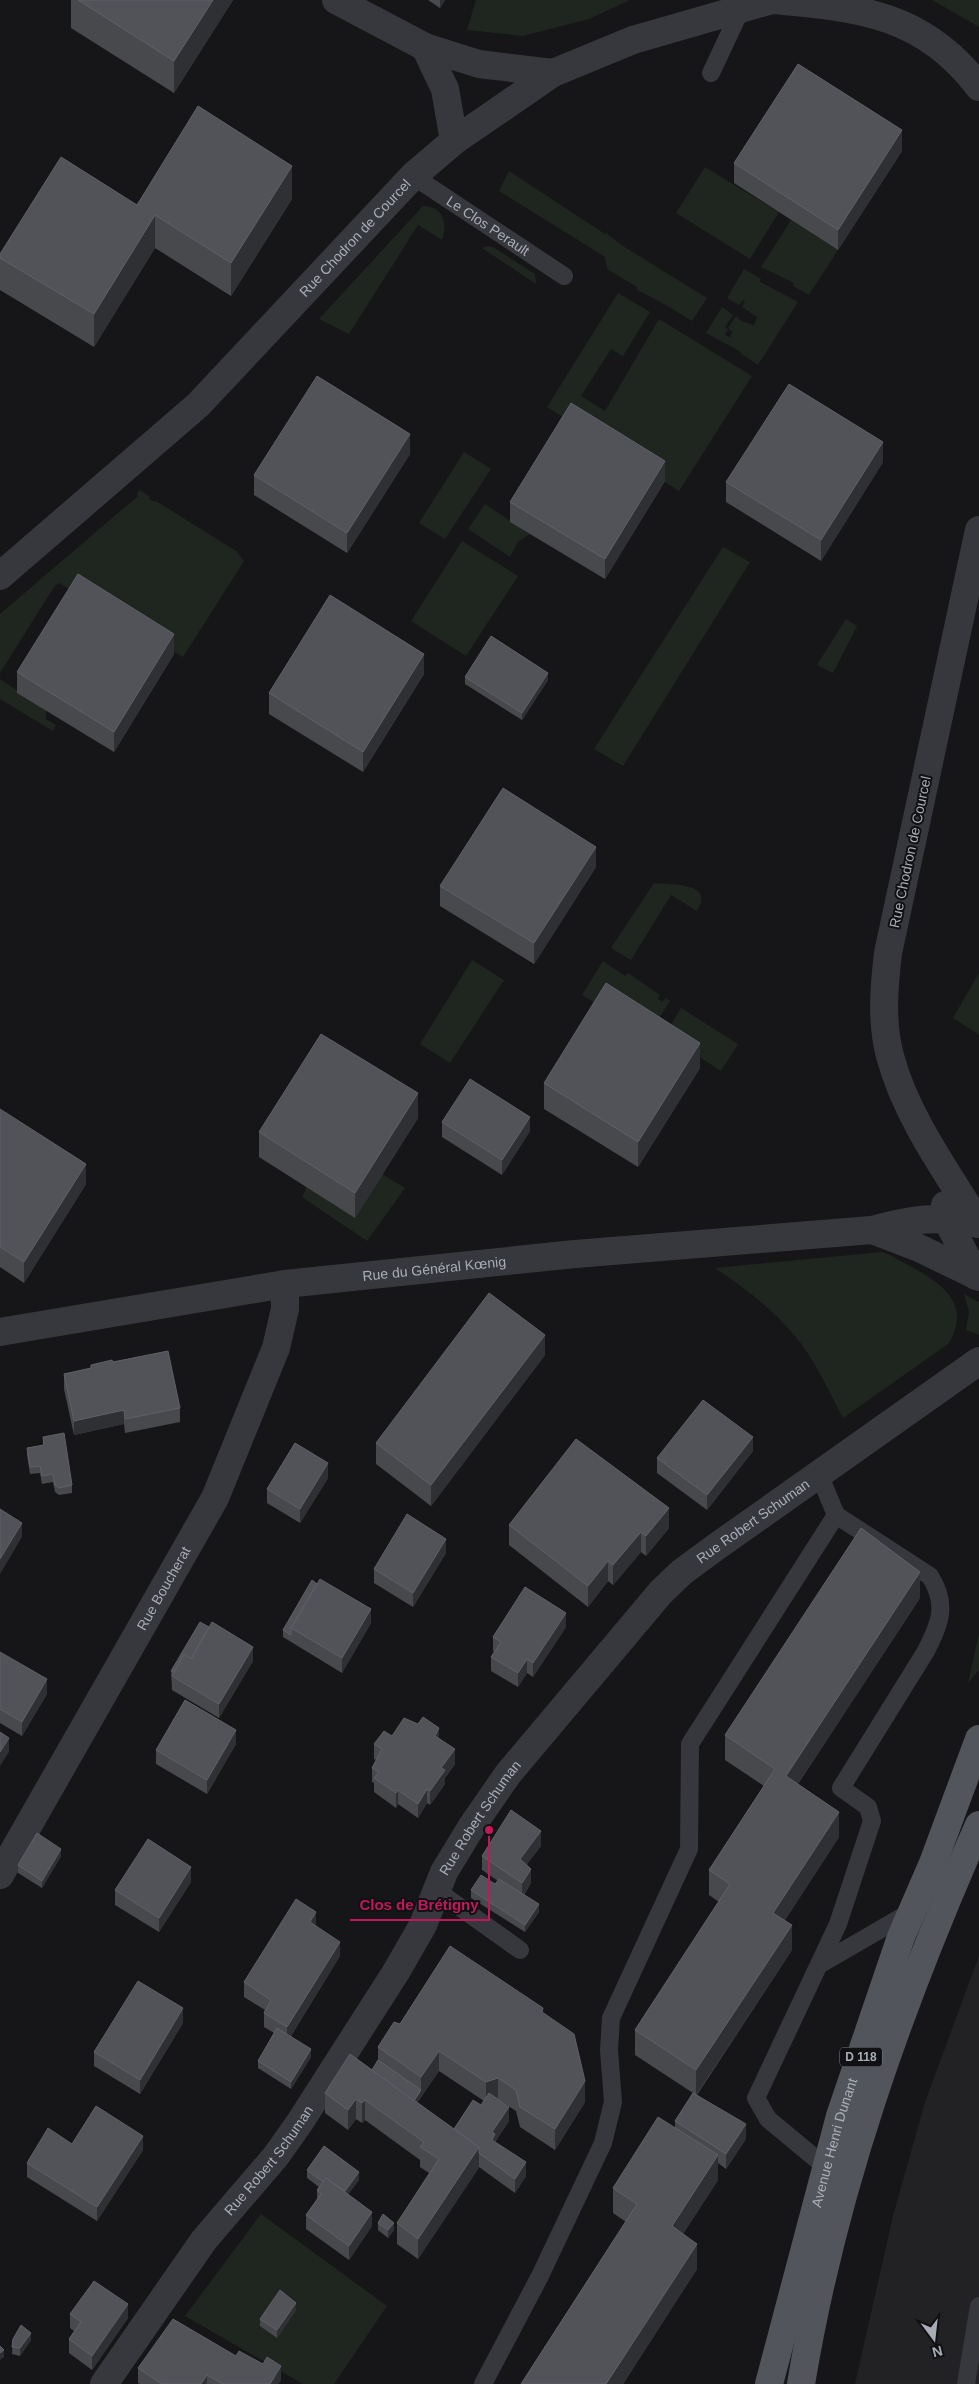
<svg xmlns="http://www.w3.org/2000/svg" width="979" height="2384" font-family="Helvetica,sans-serif">
<style>
.built{fill:#222225}
.green{fill:#1e261f}
.lines{fill:none;stroke-linecap:round;stroke-linejoin:round}
.service{stroke:#37383d;stroke-width:18}
.minor{stroke:#37383d;stroke-width:28}
.primary{stroke:#53555c;stroke-width:28}
.wall{fill:#47494d;fill-rule:evenodd}
.shaded-wall{fill:#2f3033}
.building{fill:#525359;stroke:#5f6168}
.labels{text-anchor:middle;dominant-baseline:central;stroke-width:4;stroke-linejoin:round;paint-order:stroke}
.shield{fill:#111113;stroke:#7b7e86;stroke-width:1}
.shield-label{font-size:12px;font-weight:bold;fill:#a8adb8}
.street-label{font-size:14px;fill:#a8adb8;stroke:#111113}
.leader{fill:none;stroke:#c2185b;stroke-width:2}
.callout-dot{fill:#c2185b;stroke:#111113;stroke-width:2}
.callout-label{font-size:15px;text-anchor:middle;font-weight:bold;fill:#c2185b;stroke:#111113;stroke-width:4;stroke-linejoin:round;paint-order:stroke}
</style>
<rect width="100%" height="100%" fill="#161618"/>
<path class="built" d="M979 1956V2384H855L893 2216 925 2102Z"/>
<g class="green">
<path d="M476 0H630L589 19 523 36 467 30Z"/>
<path d="M932 0H979V27Z"/>
<path d="M705 167 779 212 750 259 676 213Z"/>
<path d="M509 171 605 234 606 233 623 246 707 298 692 321C671 308 656 299 637 290V287L607 269 605 257 499 191Z"/>
<path d="M423 206C443 206 448 224 442 240L418 225 349 334 319 319Z"/>
<path d="M791 220 838 250 809 295 793 286 794 283 761 267Z"/>
<path d="M487 246 493 247 535 274 536 284 482 248Z"/>
<path d="M744 269 761 279 760 282 798 302 758 365 740 353 741 352 706 333 722 307 733 315 725 327 728 329 725 335 730 337 732 332 728 328 736 316 741 321 754 325 757 317 742 307 745 301 743 300 739 305 727 298Z"/>
<path d="M618 293 650 312 623 356 611 349 581 396 605 411 659 319 752 376 679 491 547 407Z"/>
<path d="M464 452 491 469 445 539 419 523Z"/>
<path d="M140 490 150 497 149 499 155 502 156 501 236 551 244 561 183 657 59 583 54 587 0 673V614L138 496 137 493Z"/>
<path d="M485 504 530 534 518 542 510 557 468 529Z"/>
<path d="M462 541 518 576 466 656 411 621Z"/>
<path d="M723 547 750 562 623 766 594 749Z"/>
<path d="M846 619 857 626 833 673 817 665Z"/>
<path d="M0 679 46 710V719L56 725 53 731 0 699Z"/>
<path d="M654 883C671 885 716 882 697 911L671 895 631 960 611 948Z"/>
<path d="M472 960 504 980 450 1063 420 1044Z"/>
<path d="M603 961 625 976 628 973 660 995 658 999 662 1002 666 998 670 1001 648 1035 582 995Z"/>
<path d="M979 973V1035L953 1018Z"/>
<path d="M681 1008 738 1044 721 1071 667 1036 666 1033Z"/>
<path d="M382 1174 405 1188 367 1241 302 1197 307 1187 355 1218Z"/>
<path d="M882 1252 892 1256C917 1271 965 1289 956 1326 954 1332 953 1338 948 1344L843 1418C828 1390 815 1359 794 1335 772 1308 744 1288 715 1268Z"/>
<path d="M964 1294 979 1302V1335L966 1330 969 1312Z"/>
<path d="M979 1634V1670L968 1683Z"/>
<path d="M261 2214 387 2306 334 2384H303L185 2316Z"/>
</g>
<g class="lines">
<g class="service">
<path d="M711 73 742 7"/>
<path id="s1" d="M413 176 564 276"/>
<path d="M436 1890 520 1950"/>
<path d="M819 1965 912 1911"/>
<path d="M827 2168 768 2119 756 2098 838 1924 872 1821 868 1807 841 1788 926 1651C940 1623 948 1605 930 1576L836 1515"/>
<path d="M483 2384 540 2276 603 2143 613 2102 609 2050 611 2018 689 1849 690 1744 836 1515 819 1474"/>
<path d="M966 2384 979 2306"/>
</g>
<g class="minor">
<path d="M336 0 425 47 479 64 553 73"/>
<path d="M773 0C858 8 923 13 979 87"/>
<path d="M425 47 445 89 454 141"/>
<path d="M979 530 888 953C884 987 881 1022 890 1056 906 1116 946 1171 979 1224"/>
<path id="s2" d="M0 576 198 405 413 176 454 141 553 73 633 40 772 0"/>
<path d="M945 1205 946 1218 976 1276"/>
<path d="M872 1230 919 1248 979 1277"/>
<path id="s3" d="M0 1332 285 1284 575 1254 872 1230C916 1218 934 1216 979 1224"/>
<path id="s4" d="M0 1875 215 1498 276 1348 285 1309V1284"/>
<path id="s5" d="M104 2384 204 2240 276 2156 300 2122 396 1972 423 1925 444 1872 472 1826 508 1774 661 1592 682 1572 716 1547 979 1361"/>
</g>
<g class="primary">
<path id="s6" d="M769 2384 840 2116 901 1937 933 1863 979 1739"/>
<path d="M801 2384C833 2190 900 2004 979 1825"/>
</g>
</g>
<g class="wall">
<path d="M71 0H233L174 93 71 28Z"/>
<path d="M428 0H445L440 8Z"/>
<path d="M902 151 838 250 734 183V163Z"/>
<path d="M292 199 231 296 155 248 94 347 0 290V254L137 205Z"/>
<path d="M410 454 347 553 254 495V475Z"/>
<path d="M883 462 821 561 726 502V482Z"/>
<path d="M665 481 605 579 510 522V502Z"/>
<path d="M174 654 114 752 17 693V672Z"/>
<path d="M424 674 363 772 269 714V693Z"/>
<path d="M465 677 548 680 522 720 465 684Z"/>
<path d="M596 867 534 964 440 906V886Z"/>
<path d="M700 1068 638 1167 544 1109V1083Z"/>
<path d="M0 1109 86 1184 24 1283 0 1267Z"/>
<path d="M418 1118 355 1218 259 1157V1132Z"/>
<path d="M442 1122 530 1131 502 1175 442 1137Z"/>
<path d="M545 1355 431 1506 376 1464V1443Z"/>
<path d="M113 1362 180 1408V1422L125 1433 124 1424 74 1435 64 1389V1374L91 1369Z"/>
<path d="M43 1437 72 1485V1493L59 1495 55 1492 53 1482 42 1484 40 1473 30 1474 27 1455V1448L43 1445Z"/>
<path d="M753 1451 707 1510 657 1473V1458Z"/>
<path d="M328 1478 300 1523 267 1503V1489Z"/>
<path d="M509 1525 669 1528 646 1556 641 1552 613 1585 608 1581 588 1607 509 1545Z"/>
<path d="M446 1553 413 1607 374 1583V1569Z"/>
<path d="M317 1584 371 1623 342 1673 283 1637V1630Z"/>
<path d="M920 1598 798 1784 839 1837 785 1920 792 1950 697 2095 746 2139 726 2169 718 2163V2180L683 2234 697 2269 623 2384H521L626 2222 613 2213V2188L675 2128V2121L693 2093 635 2055V2030L719 1902 709 1895V1870L764 1786 725 1760V1735Z"/>
<path d="M209 1627 253 1661 219 1718 172 1690 171 1671Z"/>
<path d="M566 1627 533 1677 527 1673 518 1687 491 1671V1657L494 1652 493 1651V1637Z"/>
<path d="M0 1652 47 1694 22 1736 0 1723Z"/>
<path d="M392 1736 439 1739 455 1764 445 1778V1784L430 1805 427 1803 418 1818 398 1804 396 1808 374 1792V1783L372 1782V1768L376 1760 374 1759V1744Z"/>
<path d="M236 1744 207 1794 156 1764V1750Z"/>
<path d="M541 1846 527 1864 531 1883 524 1895 539 1912 525 1932 471 1898V1890L495 1884 498 1881 482 1870V1856Z"/>
<path d="M61 1856 42 1888 18 1873V1865Z"/>
<path d="M191 1882 159 1932 115 1905V1890Z"/>
<path d="M316 1926 340 1956 291 2036 311 2057 291 2089 258 2068V2061L274 2033 264 2027V2013L265 2010 244 1997V1982Z"/>
<path d="M543 2013 585 2102 555 2150 520 2127 516 2111 498 2099H497L509 2121 495 2142 526 2176 515 2193 479 2167 418 2259 397 2244V2223L429 2173 420 2167V2160L365 2120 362 2123 356 2119 348 2130 325 2113V2093L372 2070 378 2060V2047L400 2024ZM439 2071 484 2101 481 2105 454 2129 417 2103Z"/>
<path d="M183 2023 140 2094 94 2066V2052Z"/>
<path d="M72 2144 143 2150 97 2221 27 2177V2163Z"/>
<path d="M307 2170 359 2180 348 2194 372 2226 349 2260 306 2229V2215L317 2199V2190L319 2187 307 2178Z"/>
<path d="M378 2223 394 2230 388 2238 378 2230Z"/>
<path d="M296 2310 277 2338 260 2326V2319Z"/>
<path d="M70 2314 128 2318 92 2370 69 2353V2339L74 2331 70 2328Z"/>
<path d="M13 2339 31 2340 20 2356 12 2354Z"/>
<path d="M236 2356 281 2380 278 2384H140L138 2383V2368Z"/>
</g>
<g class="shaded-wall">
<path d="M213 0H233L174 93V61Z"/>
<path d="M440 0H445L440 8Z"/>
<path d="M902 130V151L838 250V230Z"/>
<path d="M292 166V199L231 296V263Z"/>
<path d="M155 215V248L94 347V314Z"/>
<path d="M410 434V454L347 553V533Z"/>
<path d="M883 442V462L821 561V540Z"/>
<path d="M665 461V481L605 579V559Z"/>
<path d="M174 634V654L114 752V732Z"/>
<path d="M424 654V674L363 772V752Z"/>
<path d="M548 673V680L522 720V713Z"/>
<path d="M596 847V867L534 964V943Z"/>
<path d="M700 1043V1068L638 1167V1142Z"/>
<path d="M418 1093V1118L355 1218V1193Z"/>
<path d="M530 1117V1131L502 1175V1160Z"/>
<path d="M86 1164V1184L24 1283V1262Z"/>
<path d="M545 1335V1355L431 1506V1485Z"/>
<path d="M124 1410V1424L74 1435V1421Z"/>
<path d="M753 1437V1451L707 1510V1495Z"/>
<path d="M328 1463V1478L300 1523V1509Z"/>
<path d="M669 1508V1528L646 1556V1536Z"/>
<path d="M22 1523V1537L0 1574V1559Z"/>
<path d="M641 1532V1552L613 1585V1565Z"/>
<path d="M446 1539V1553L413 1607V1593Z"/>
<path d="M608 1561V1581L588 1607V1586Z"/>
<path d="M920 1572V1598L786 1802V1776Z"/>
<path d="M371 1609V1623L342 1673V1658Z"/>
<path d="M566 1613V1627L533 1677V1663Z"/>
<path d="M253 1647V1661L219 1718V1704Z"/>
<path d="M527 1659V1673L518 1687V1673Z"/>
<path d="M47 1679V1694L22 1736V1722Z"/>
<path d="M439 1728V1742L435 1736Z"/>
<path d="M236 1730V1744L207 1794V1780Z"/>
<path d="M9 1738V1752L0 1766V1752Z"/>
<path d="M455 1749V1764L445 1778V1784L430 1805V1791L441 1768Z"/>
<path d="M427 1789V1803L418 1818V1804Z"/>
<path d="M398 1790V1804L396 1808V1793Z"/>
<path d="M839 1812V1837L773 1938V1913Z"/>
<path d="M541 1831V1846L520 1873V1859Z"/>
<path d="M61 1849V1856L42 1888V1881Z"/>
<path d="M191 1867V1882L159 1932V1918Z"/>
<path d="M531 1869V1883L522 1897V1883Z"/>
<path d="M539 1904V1912L525 1932V1925Z"/>
<path d="M316 1912V1926L310 1922Z"/>
<path d="M792 1925V1950L696 2095V2070Z"/>
<path d="M340 1942V1956L287 2042V2027Z"/>
<path d="M183 2008V2023L140 2094V2080Z"/>
<path d="M311 2049V2057L291 2089V2082Z"/>
<path d="M439 2051V2071L421 2097 408 2117V2110L421 2090V2077Z"/>
<path d="M498 2078V2099L486 2102V2082Z"/>
<path d="M585 2081V2102L555 2150V2129Z"/>
<path d="M356 2099V2119L348 2130V2110Z"/>
<path d="M365 2100V2120L362 2123V2103Z"/>
<path d="M509 2107V2121L495 2141 492 2154V2132Z"/>
<path d="M746 2124V2139L726 2169V2154Z"/>
<path d="M143 2136V2150L97 2221V2207Z"/>
<path d="M479 2147V2168L418 2259V2239Z"/>
<path d="M718 2155V2180L672 2251V2226Z"/>
<path d="M526 2162V2176L515 2193V2179Z"/>
<path d="M359 2172V2180L342 2203V2196Z"/>
<path d="M372 2212V2226L349 2260V2246Z"/>
<path d="M394 2223V2230L388 2238V2230Z"/>
<path d="M697 2244V2269L623 2384H606Z"/>
<path d="M296 2303V2310L277 2338V2330Z"/>
<path d="M128 2304V2318L92 2370V2356Z"/>
<path d="M31 2333V2340L20 2356V2348Z"/>
<path d="M4 2350V2357L0 2360V2353Z"/>
<path d="M281 2366V2380L278 2384H270Z"/>
<path d="M207 2375V2384H201Z"/>
</g>
<g class="building">
<path d="M78 0H213L174 61Z"/>
<path d="M798 64 902 130 838 230 734 163Z"/>
<path d="M198 106 292 166 231 263 155 215 94 314 0 258V254L61 157 137 205Z"/>
<path d="M317 376 410 434 347 533 254 475Z"/>
<path d="M789 384 883 442 821 540 726 482Z"/>
<path d="M571 403 665 461 605 559 510 502Z"/>
<path d="M78 574 174 634 114 732 17 672Z"/>
<path d="M330 595 424 654 363 752 269 693Z"/>
<path d="M491 636 548 673 522 713 465 677Z"/>
<path d="M503 788 596 847 534 943 440 886Z"/>
<path d="M606 983 700 1043 638 1142 544 1083Z"/>
<path d="M321 1034 418 1093 355 1193 259 1132Z"/>
<path d="M470 1079 530 1117 502 1160 442 1122Z"/>
<path d="M0 1109 86 1164 24 1262 0 1247Z"/>
<path d="M489 1293 545 1335 431 1485 376 1443Z"/>
<path d="M168 1351 180 1408 125 1419 124 1410 74 1421 64 1374 91 1368V1365L112 1360 113 1362Z"/>
<path d="M703 1400 753 1437 707 1495 657 1458Z"/>
<path d="M64 1433 72 1485 59 1488 55 1485 53 1474 42 1476 40 1466 30 1467 27 1448 44 1445 43 1437Z"/>
<path d="M576 1439 669 1508 646 1536 641 1532 613 1565 608 1561 588 1586 509 1525Z"/>
<path d="M295 1443 328 1463 300 1509 267 1489Z"/>
<path d="M0 1509 22 1523 0 1559Z"/>
<path d="M407 1514 446 1539 413 1593 374 1569Z"/>
<path d="M861 1528 920 1572 786 1776 839 1812 773 1913 792 1925 696 2070 635 2030 730 1884 709 1870 775 1769 725 1735Z"/>
<path d="M320 1579 371 1609 342 1658 291 1628Z"/>
<path d="M312 1580 317 1584 291 1628V1635L283 1630Z"/>
<path d="M525 1587 566 1613 533 1663 527 1659 518 1673 491 1657 501 1642 493 1637Z"/>
<path d="M200 1622 209 1627 191 1659 184 1654 174 1672 171 1671Z"/>
<path d="M212 1622 253 1647 219 1704 172 1676 184 1654 191 1659Z"/>
<path d="M0 1652 47 1679 22 1722 0 1709Z"/>
<path d="M185 1700 236 1730 207 1780 156 1750Z"/>
<path d="M423 1717 439 1728 435 1736 455 1749 441 1768 445 1770 430 1791 427 1789 418 1804 398 1790 396 1793 374 1778 379 1772 372 1768 382 1749 374 1744 384 1731 392 1736 404 1718 418 1724Z"/>
<path d="M0 1732 9 1738 0 1752Z"/>
<path d="M511 1810 541 1831 520 1859 531 1869 522 1883 482 1856Z"/>
<path d="M37 1833 61 1849 42 1881 18 1865Z"/>
<path d="M148 1839 191 1867 159 1918 115 1890Z"/>
<path d="M481 1875 495 1884 499 1879 539 1904 525 1925 471 1890Z"/>
<path d="M296 1899 316 1912 310 1922 340 1942 287 2027 264 2013 271 2000 244 1982Z"/>
<path d="M450 1946 543 2008 542 2012 574 2034 585 2081 555 2129 520 2107 516 2090 498 2078 486 2082 439 2051 421 2077 378 2047 394 2022 400 2024Z"/>
<path d="M138 1981 183 2008 140 2080 94 2052Z"/>
<path d="M277 2028 311 2049 291 2082 258 2061Z"/>
<path d="M350 2054 479 2147 418 2239 397 2223 439 2159 420 2147 424 2142 365 2100 362 2103 356 2099 348 2110 325 2093Z"/>
<path d="M378 2060 421 2090 414 2101 372 2070Z"/>
<path d="M489 2093 509 2107 492 2132 495 2134 492 2140 526 2162 515 2179 479 2153V2147L454 2129 473 2100 481 2105Z"/>
<path d="M693 2093 746 2124 726 2154 675 2121Z"/>
<path d="M96 2106 143 2136 97 2207 27 2163 48 2128 72 2144Z"/>
<path d="M658 2117 718 2155 672 2226 697 2244 606 2384H521L637 2204 613 2188Z"/>
<path d="M324 2146 359 2172 345 2191 326 2178 323 2182 307 2170Z"/>
<path d="M326 2178 372 2212 349 2246 306 2215 321 2194 317 2190Z"/>
<path d="M383 2214 394 2223 388 2230 378 2223Z"/>
<path d="M94 2281 128 2304 92 2356 69 2339 81 2322 70 2314Z"/>
<path d="M280 2290 296 2303 277 2330 260 2319Z"/>
<path d="M173 2319 236 2356 239 2351 263 2364 267 2357 281 2366 270 2384H223L207 2375 201 2384H162L138 2368Z"/>
<path d="M21 2325 31 2333 20 2348 12 2347 13 2339Z"/>
<path d="M0 2346 4 2350 0 2353Z"/>
</g>
<g class="labels">
<rect class="shield" x="840" y="2047.5" width="42" height="19" rx="4"/>
<g class="shield-label">
<text x="861" y="2057">D 118</text>
</g>
<g class="street-label">
<text stroke="none"><textPath href="#s1" startOffset="90">Le Clos Perault</textPath></text>
<text stroke="none"><textPath href="#s2" startOffset="491">Rue Chodron de Courcel</textPath></text>
<text transform="translate(910 852) rotate(-78)">Rue Chodron de Courcel</text>
<text stroke="none"><textPath href="#s3" startOffset="439">Rue du Général Kœnig</textPath></text>
<text stroke="none"><textPath href="#s5" startOffset="1088">Rue Robert Schuman</textPath></text>
<text stroke="none"><textPath href="#s4" startOffset="330">Rue Boucherat</textPath></text>
<text stroke="none"><textPath href="#s5" startOffset="682">Rue Robert Schuman</textPath></text>
<text stroke="none"><textPath href="#s6" startOffset="250">Avenue Henri Dunant</textPath></text>
<text stroke="none"><textPath href="#s5" startOffset="278">Rue Robert Schuman</textPath></text>
</g>
</g>
<path class="leader" d="M489 1830L489 1920H350"/>
<circle class="callout-dot" cx="489" cy="1830" r="5"/>
<g class="callout-label">
<text x="419" y="1910">Clos de Brétigny</text>
</g>
<g transform="translate(934 2339) rotate(165)" stroke="#111113" stroke-width="4" paint-order="stroke">
<path d="M0-4L9 19L0 12L-9 19Z" fill="#a8adb8"/>
<text y="-8" font-size="14" font-weight="bold" text-anchor="middle" fill="#a8adb8">N</text>
</g>
</svg>
